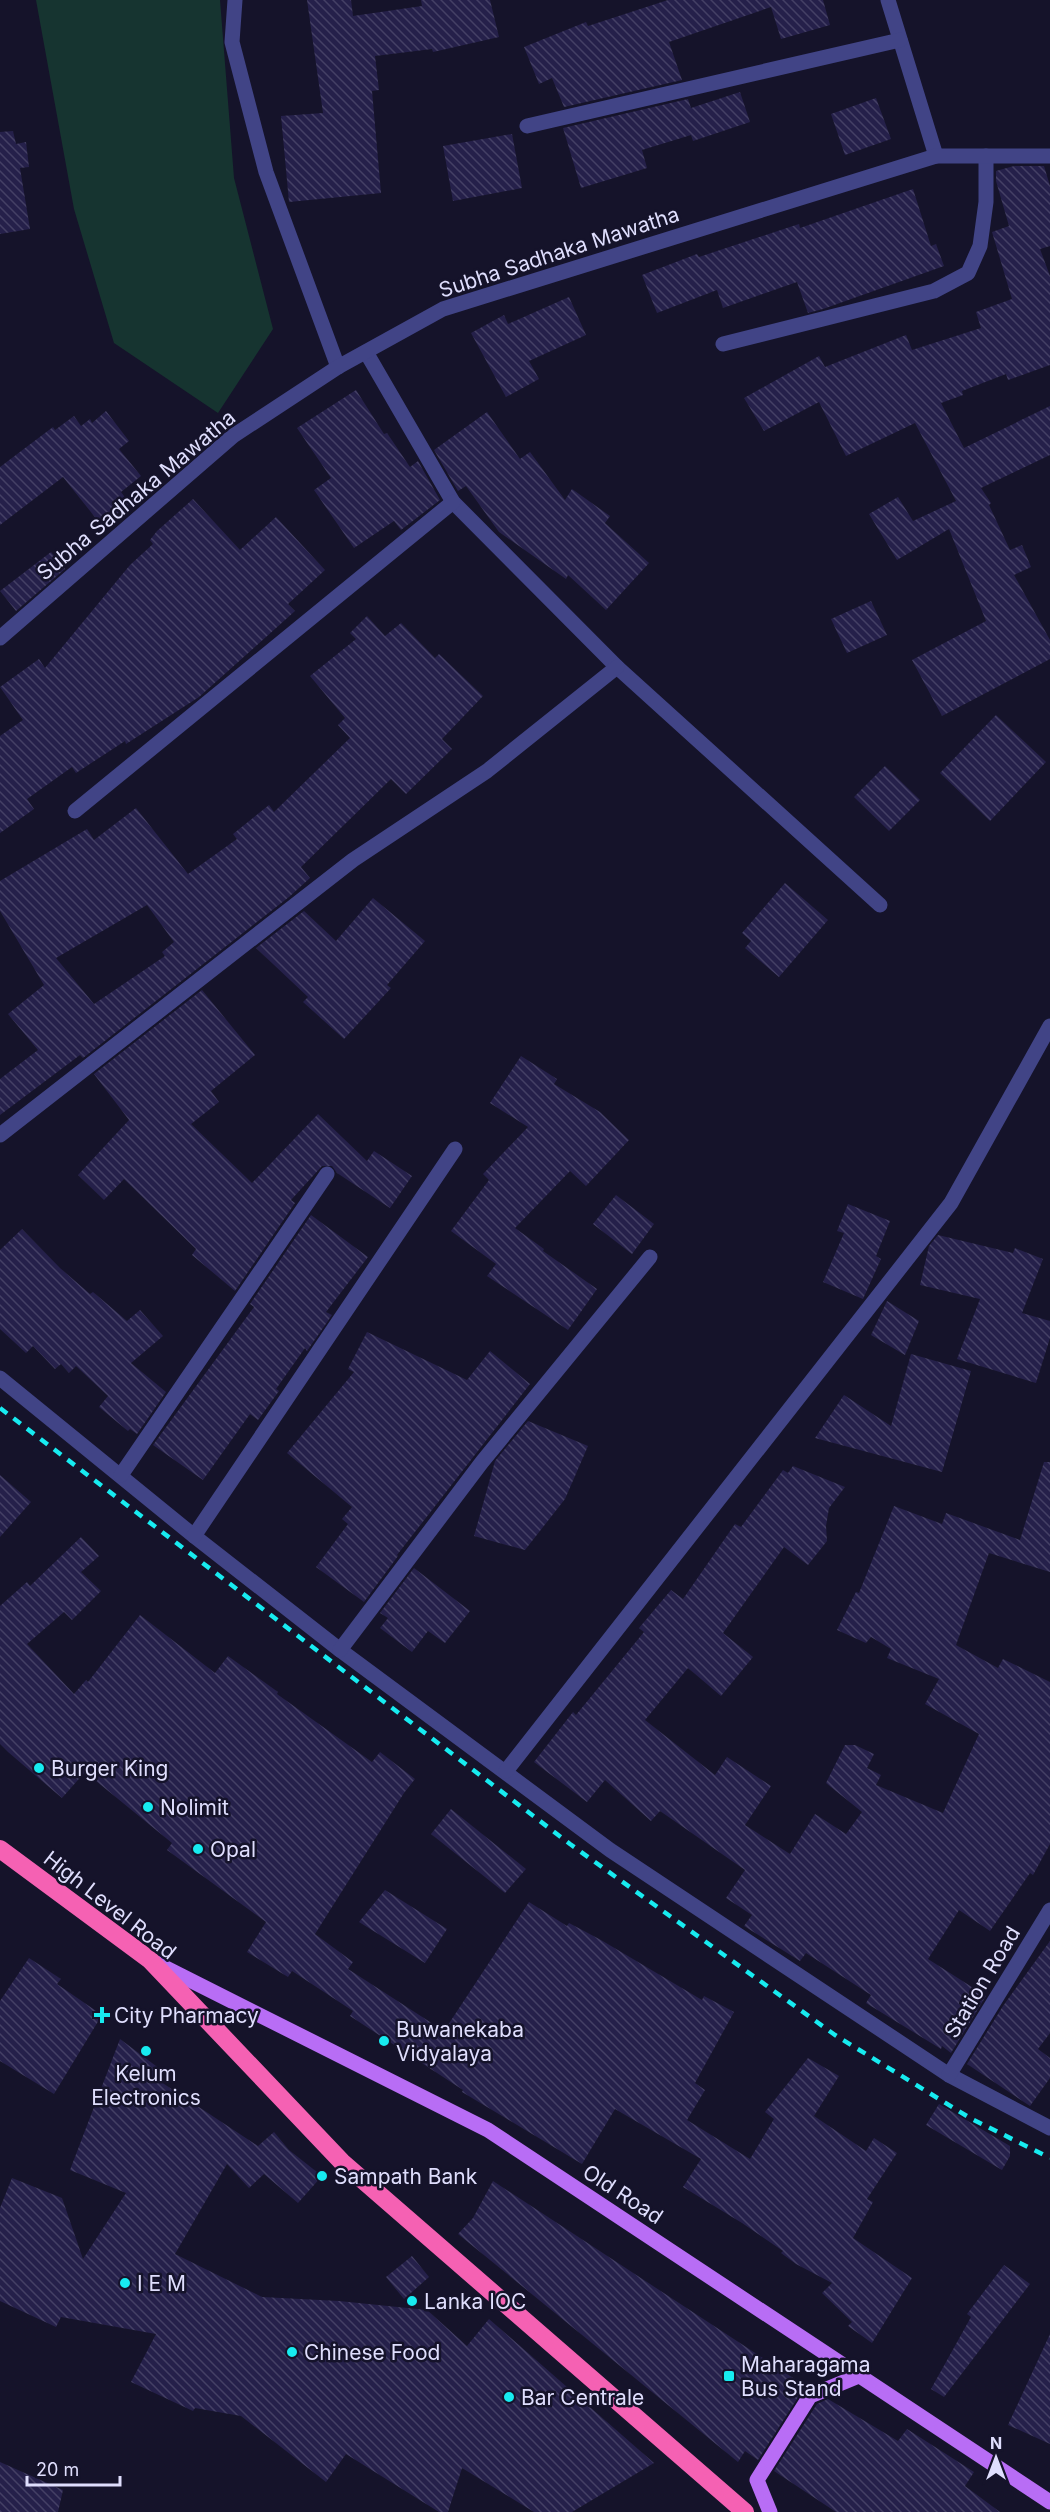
<svg xmlns="http://www.w3.org/2000/svg" width="1050" height="2512" font-family="Inter,sans-serif">
<style>
.grass{fill:#163430}
.building{fill:url(#building-back-hatch);fill-rule:evenodd}
.lines{fill:none;stroke-linecap:round;stroke-linejoin:round}
.minor{stroke:#414486;stroke-width:15}
.major{stroke:#b86df5;stroke-width:15}
.highway{stroke:#f561b3;stroke-width:18}
.rail{stroke:#17ebf0;stroke-width:4.5;stroke-dasharray:9 8;stroke-linecap:butt}
.poi-dot{fill:#17ebf0;stroke:#15132a;stroke-width:2}
.labels{text-anchor:middle;dominant-baseline:central;stroke-width:5;stroke-linejoin:round;paint-order:stroke}
.street-label{font-size:21px;fill:#dfdefd;stroke:#15132a}
.poi-label{font-size:21px;fill:#dfdefd;stroke:#15132a;text-anchor:start}
</style>
<defs>
<pattern id="building-back-hatch" width="6" height="6" patternUnits="userSpaceOnUse" patternTransform="scale(1.5)"><rect width="6" height="6" fill="#25204a"/><path d="M-1 5l2 2M0 0l6 6M5-1l2 2" fill="none" stroke="#444065"/></pattern>
</defs>
<rect width="100%" height="100%" fill="#15132a"/>
<path class="grass" d="M36 0H220L234 178 273 329 218 413 114 343 74 209Z"/>
<g class="building">
<path d="M307 0H351L353 16 422 6 421 0H490L499 37 433 52 432 49 375 56 379 90 372 91 381 193 289 202 281 116 323 113Z"/>
<path d="M668 0H823L830 25 781 39 771 7 669 42 682 80 564 107 552 78 539 84 524 47 586 22 588 26Z"/>
<path d="M740 92 750 122 693 141 691 135 642 150 647 168 581 188 563 128 688 99 691 108Z"/>
<path d="M876 98 891 139 845 155 831 114Z"/>
<path d="M13 131 16 144 26 142 29 167 20 168 30 229 0 234V132Z"/>
<path d="M512 134 522 188 453 201 443 146Z"/>
<path d="M1014 166H1044L1050 186V246L1040 249 1050 276V365L1008 380 1006 374 962 391 963 395 941 403 964 448 1050 406V455L981 488 991 503 989 505 1010 550 1022 545 1031 567 1014 575 1050 640V659L942 716 912 660 986 621 949 529 897 560 869 514 898 497 913 521 956 501 915 423 846 456 819 402 764 431 744 398 819 356 825 367 906 335 912 350 981 328 976 312 1012 299 992 232 1009 226 996 181V171Z"/>
<path d="M913 189 931 246 936 244 944 266 823 309 808 313 797 282 723 308 717 290 657 313 642 275 697 254 699 257 799 224 800 228Z"/>
<path d="M569 297 586 335 529 361 539 379 506 397 471 333 504 315 508 324Z"/>
<path d="M356 390 384 434 387 433 410 467 418 461 440 500 401 530 394 521 354 548 314 490 331 478 297 428Z"/>
<path d="M106 411 129 441 119 449 141 476 121 492 130 504 102 526 63 477 0 525V467L53 427 55 430 74 416 81 426 90 419 92 423Z"/>
<path d="M487 412 520 459 530 452 565 500 572 489 610 516 605 523 649 563 606 610 568 575 566 579 499 532 466 486 458 491 434 450Z"/>
<path d="M193 499 240 550 276 517 325 570 288 604 295 611 199 697 126 744 125 741 76 773 72 767 27 799 34 809 0 833V736L23 720 0 687 39 659 45 668 130 565 153 544 150 540 157 531Z"/>
<path d="M51 552 65 569 16 611 0 591Z"/>
<path d="M871 601 887 635 847 653 831 619Z"/>
<path d="M367 616 385 636 401 623 435 658 439 654 483 696 442 739 452 749 406 794 391 779 301 867 310 878 289 897 83 1058 80 1055 0 1115V1079L38 1050 8 1014 44 985 0 911V881L87 829 94 840 136 808 188 874 237 839 233 834 269 805 274 812 350 738 338 725 345 718 310 676 356 639 350 633ZM147 905 174 942 162 952 165 956 94 1004 56 958Z"/>
<path d="M996 715 1046 762 990 821 940 773Z"/>
<path d="M885 766 920 800 889 831 854 797Z"/>
<path d="M785 883 828 920 779 977 745 948 751 941 742 933Z"/>
<path d="M373 898 425 941 387 985 391 988 344 1039 303 1002 308 997 256 948 304 911 336 941Z"/>
<path d="M202 990 255 1055 211 1091 219 1102 191 1124 252 1183 318 1114 367 1161 374 1151 412 1176 390 1208 337 1173 332 1166H322L291 1200 295 1203 235 1291 192 1255 196 1249 124 1179 104 1200 78 1175 129 1120 94 1074Z"/>
<path d="M521 1056 557 1079 554 1084 600 1112 629 1140 586 1186 570 1171 515 1228 544 1249 543 1251 597 1289 568 1330 487 1276 496 1264 451 1231 489 1180 483 1174 528 1127 490 1103Z"/>
<path d="M616 1195 654 1224 632 1254 593 1224Z"/>
<path d="M848 1204 890 1221 876 1256 881 1259 863 1299 823 1282 844 1233 837 1231Z"/>
<path d="M311 1215 368 1257 326 1312 332 1315 307 1351 305 1348 276 1389 279 1391 258 1420 250 1414 203 1480 153 1445 254 1307 250 1304Z"/>
<path d="M22 1229 60 1268 90 1294 93 1292 127 1321 140 1310 163 1336 131 1363 166 1392 137 1434 130 1429 128 1431 99 1407 108 1396 76 1366 69 1373 61 1364 55 1369 33 1346 26 1353 0 1329V1250Z"/>
<path d="M938 1235 1013 1253 1015 1248 1043 1259 1022 1313 1050 1321V1338L1036 1383 957 1359 980 1299 920 1285 929 1246Z"/>
<path d="M887 1301 919 1321 905 1355 871 1335Z"/>
<path d="M367 1332 467 1380 490 1351 530 1384 397 1555 398 1556 364 1602 316 1567 348 1524 342 1519 352 1507 287 1453 354 1372 348 1369Z"/>
<path d="M911 1354 971 1371 942 1472 815 1438 844 1395 891 1426Z"/>
<path d="M528 1421 588 1446 565 1499 525 1550 474 1536 495 1461Z"/>
<path d="M1044 1462H1050V1572L989 1553 956 1645 998 1668 1003 1659 1050 1682V1844L1033 1875 1030 1873 990 1931 959 1910 928 1959 986 1996 951 2053 942 2046 941 2049 866 2003 871 1995 806 1953 800 1961 744 1926 752 1915 726 1898 745 1870 660 1811 651 1821 605 1780 587 1802 534 1762 573 1712 576 1715 644 1632 639 1628 671 1590 683 1599 735 1524 741 1527 783 1470 788 1473 793 1466 845 1487 829 1508 826 1526 827 1541 808 1565 784 1547 723 1633 753 1657 721 1696 688 1668 645 1720 715 1775 727 1757 771 1786 745 1825 790 1854 815 1814 846 1834 862 1812 826 1783 845 1745H855L874 1754 867 1768 881 1775 876 1785 943 1813 979 1734 925 1704 939 1679 887 1658 891 1649 871 1637 866 1643 837 1630 856 1592 859 1593 894 1506 942 1524 946 1513 1020 1540Z"/>
<path d="M0 1475 31 1502 0 1537Z"/>
<path d="M81 1537 99 1556 81 1572 101 1591 72 1620 64 1612 27 1644 74 1694 86 1680 88 1682 140 1615 215 1673 228 1656 278 1692 277 1694 372 1762 380 1752 415 1779 404 1793 315 1934 353 1962 348 1969 444 2031 529 1902 567 1926 569 1923 601 1940 702 2000 704 1996 734 2012 695 2083 705 2090 687 2120 750 2159 774 2119 765 2112 808 2058 839 2076 814 2116 866 2151 874 2138 897 2153 867 2199 873 2202 853 2238 912 2278 872 2343 848 2326 852 2322 822 2293 832 2283 796 2264 781 2253 783 2251 742 2223 683 2187 701 2159 615 2109 582 2164 462 2092 463 2090 350 2016 353 2011 292 1971 288 1977 247 1952 266 1922 167 1850 172 1843 85 1772 62 1798 8 1752 0 1744V1606L27 1582 30 1586Z"/>
<path d="M414 1568 470 1611 445 1643 428 1631 412 1652 380 1628 388 1618 380 1613Z"/>
<path d="M451 1809 526 1869 505 1893 431 1834Z"/>
<path d="M385 1890 447 1929 425 1963 359 1922Z"/>
<path d="M1050 1941V2033L1038 2049 1050 2058V2078L1030 2106 967 2064 1003 2006Z"/>
<path d="M29 1958 61 1979 57 1984 102 2015 54 2094 0 2061V2001Z"/>
<path d="M120 2039 164 2072 158 2080 258 2146 274 2132 289 2150 322 2176 298 2203 264 2174 249 2188 227 2164 175 2254 262 2297 339 2301 427 2310 467 2346 489 2319 654 2463 572 2512H534L462 2468 448 2512H439L346 2454 326 2482 241 2416 195 2408 193 2411 131 2382 156 2334 61 2317 56 2327 0 2301V2208L12 2178 62 2198 83 2259 126 2193 70 2170Z"/>
<path d="M939 2104 1010 2146V2156L1002 2170 926 2125Z"/>
<path d="M493 2181 807 2387 802 2391 758 2460 745 2451 738 2462 458 2234 473 2218Z"/>
<path d="M412 2256 429 2277 404 2299 386 2277Z"/>
<path d="M1004 2265 1030 2284 944 2397 931 2389 971 2317 967 2314Z"/>
<path d="M1050 2334V2444L1008 2425Z"/>
<path d="M828 2399 898 2441 907 2429 974 2472 965 2486 1000 2512H836L774 2471 817 2404Z"/>
<path d="M0 2462 63 2490 58 2512H0Z"/>
</g>
<g class="lines">
<g class="minor">
<path d="M235 0 232 42 266 172 338 367"/>
<path d="M888 0 936 156"/>
<path d="M527 126 900 40"/>
<path d="M723 344 934 291 968 273 980 246 986 202V156"/>
<path d="M366 352 453 502 617 667 880 905"/>
<path d="M0 638 233 436 338 367 443 309 936 156H1050"/>
<path d="M75 811 453 502"/>
<path d="M0 1135 353 860 487 771 617 667"/>
<path d="M0 1378 194 1536 340 1650 610 1850 949 2075 1050 2128"/>
<path d="M121 1475 327 1174"/>
<path d="M194 1536 455 1149"/>
<path d="M340 1650 482 1462 650 1257"/>
<path d="M506 1771 951 1203 1050 1026"/>
<path d="M949 2075 1050 1910"/>
</g>
<g class="major">
<path d="M156 1963 488 2130 1050 2502"/>
<path d="M770 2512 757 2480 810 2396 861 2375"/>
</g>
<path class="highway" d="M0 1849 150 1960 342 2162 745 2512"/>
<path class="rail" d="M0 1408 570 1844 835 2035 970 2118 1050 2158"/>
</g>
<g class="poi-dot">
<circle cx="39" cy="1768" r="6"/>
<circle cx="148" cy="1807" r="6"/>
<circle cx="198" cy="1849" r="6"/>
<path d="M99 2006h6v6h6v6h-6v6h-6v-6h-6v-6h6z"/>
<circle cx="384" cy="2041" r="6"/>
<circle cx="146" cy="2051" r="6"/>
<circle cx="322" cy="2176" r="6"/>
<circle cx="125" cy="2283" r="6"/>
<circle cx="412" cy="2301" r="6"/>
<circle cx="292" cy="2352" r="6"/>
<rect x="723" y="2370" width="12" height="12" rx="3"/>
<circle cx="509" cy="2397" r="6"/>
</g>
<g class="labels">
<g class="street-label">
<text transform="translate(559 252) rotate(-18)">Subha Sadhaka Mawatha</text>
<text transform="translate(136 495) rotate(-40)">Subha Sadhaka Mawatha</text>
<text transform="translate(110 1905) rotate(38)">High Level Road</text>
<text transform="translate(982 1982) rotate(-59)">Station Road</text>
<text transform="translate(623 2194) rotate(33)">Old Road</text>
</g>
<g class="poi-label">
<text x="51" y="1768">Burger King</text>
<text x="160" y="1807">Nolimit</text>
<text x="210" y="1849">Opal</text>
<text x="114" y="2015">City Pharmacy</text>
<text x="396" y="2029">Buwanekaba<tspan x="396" dy="24">Vidyalaya</tspan></text>
<text x="146" y="2073" text-anchor="middle">Kelum<tspan x="146" dy="24">Electronics</tspan></text>
<text x="334" y="2176">Sampath Bank</text>
<text x="137" y="2283">I E M</text>
<text x="424" y="2301">Lanka IOC</text>
<text x="304" y="2352">Chinese Food</text>
<text x="741" y="2364">Maharagama<tspan x="741" dy="24">Bus Stand</tspan></text>
<text x="521" y="2397">Bar Centrale</text>
</g>
</g>
<g transform="translate(996 2458)" stroke="#15132a" stroke-width="4.5" paint-order="stroke">
<path d="M0-4.5L10 22L0 15L-10 22Z" fill="#dfdefd"/>
<text y="-9" font-size="16" font-weight="bold" text-anchor="middle" fill="#dfdefd">N</text>
</g>
<path d="M27 2476v9h93v-9" fill="none" stroke="#dfdefd" stroke-width="3"/>
<text x="36" y="2476" font-size="18" fill="#dfdefd" stroke="#15132a" stroke-width="4.5" paint-order="stroke">20 m</text>
</svg>
